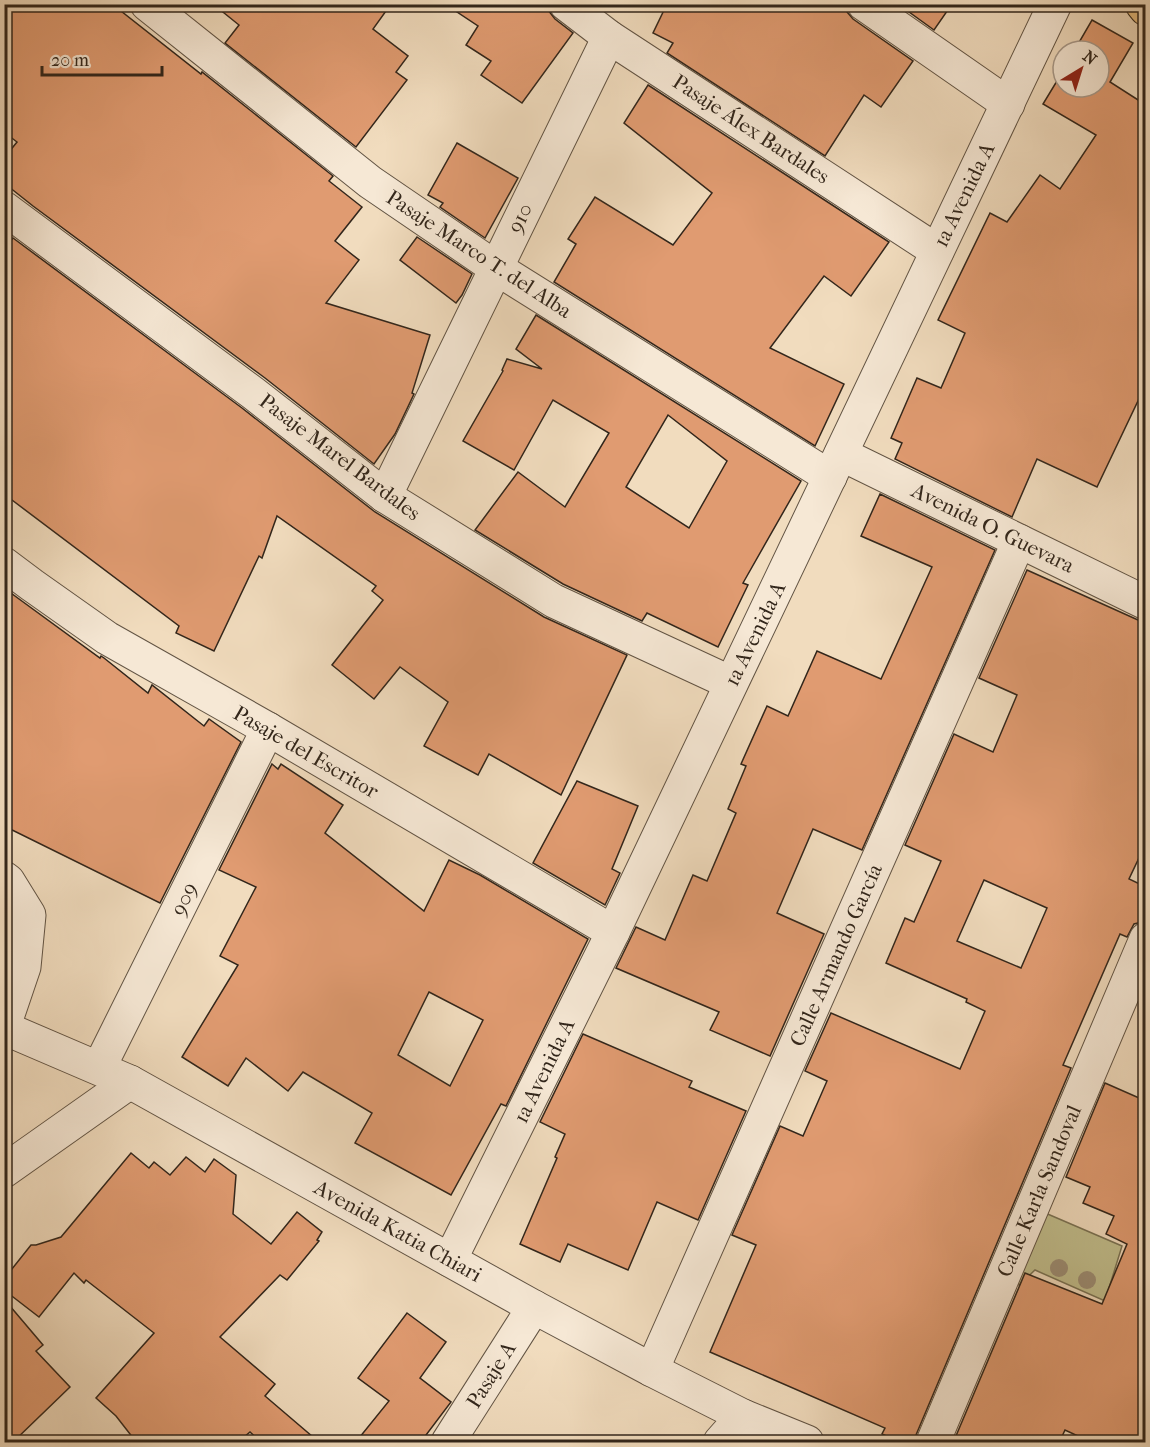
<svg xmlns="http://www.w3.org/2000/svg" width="1150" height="1447" font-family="'IM FELL French Canon',serif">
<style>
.green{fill:#c1be8d;stroke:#7a7254;stroke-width:1.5}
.building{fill:#e09b71;stroke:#32261b;stroke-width:1.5;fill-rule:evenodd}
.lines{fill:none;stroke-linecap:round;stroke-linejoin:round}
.minor-casing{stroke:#625444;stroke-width:35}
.major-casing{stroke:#32261b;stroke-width:35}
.minor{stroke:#f6e8d5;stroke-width:33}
.major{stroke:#e8be7f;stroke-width:33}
.tree{fill:#9c8d74}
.labels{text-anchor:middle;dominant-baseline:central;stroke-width:5;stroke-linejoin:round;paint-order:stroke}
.street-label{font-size:21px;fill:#32261b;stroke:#f6e8d5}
</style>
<rect width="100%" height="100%" fill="#f1dcbe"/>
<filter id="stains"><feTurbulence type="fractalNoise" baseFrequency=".00333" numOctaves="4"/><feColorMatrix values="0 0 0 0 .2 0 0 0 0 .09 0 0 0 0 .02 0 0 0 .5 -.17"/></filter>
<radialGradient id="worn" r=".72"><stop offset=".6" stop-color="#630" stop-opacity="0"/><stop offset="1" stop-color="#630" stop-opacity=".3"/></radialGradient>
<path class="green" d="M1029 1206 1122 1246 1105 1301 1035 1270 1019 1285 998 1271Z"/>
<g class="building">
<path d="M4 4H112L201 74 202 72 333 176 329 181 362 207 335 241 359 260 326 303 430 335 412 393 414 394 395 434 374 464 265 378 33 206 4 183V158L17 142 4 132Z"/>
<path d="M213 4H391L373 29 408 56 396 72 407 80 356 147 225 43 239 25Z"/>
<path d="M445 4H541L548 10 555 19 573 33 522 103 481 75 491 61 466 45 478 26Z"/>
<path d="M667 4H846L847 12 853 19 913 61 881 107 864 95 825 156 667 53 673 43 653 33Z"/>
<path d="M898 4H952L934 30Z"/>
<path d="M1092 20 1133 43 1110 82 1146 105V384L1097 487 1037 459 1012 517 895 459 902 443 891 438 917 378 941 388 965 333 938 320 990 213 1007 222 1040 175 1060 189 1096 135 1043 104 1063 71V87H1099V51H1074Z"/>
<path d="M648 85 889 242 851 296 824 276 770 348 844 384 815 446 554 282 576 244 568 239 595 197 673 245 712 193 624 123Z"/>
<path d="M457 143 518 178 485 238 440 207 443 203 428 195Z"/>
<path d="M417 237 472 274 462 295 456 303 400 260Z"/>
<path d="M13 238 242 408 375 512 544 617 627 655 561 795 489 754 478 775 424 746 448 702 400 667 374 699 332 665 383 600 372 591 376 586 277 516 262 558 259 556 214 651 176 633 179 626 4 494V249Z"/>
<path d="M536 315 801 481 743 583 748 585 718 647 647 613 642 621 563 584 475 530 518 472 565 507 609 433 553 400 514 470 463 441 503 371 502 370 507 359 542 369 516 349ZM668 415 727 461 689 528 626 487Z"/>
<path d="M880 494 995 550 862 850 813 829 777 913 824 934 770 1056 710 1030 719 1012 616 968 636 927 665 940 693 875 707 881 736 813 728 809 746 766 741 764 767 706 788 716 817 651 881 679 932 567 861 536Z"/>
<path d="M1027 570 1138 620 1146 622V843L1129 879 1146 887V921L1134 924 1127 937 1120 934 1063 1065 1071 1068 916 1435 915 1443H902L882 1434 885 1428 710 1352 756 1245 732 1235 780 1126 803 1136 827 1081 805 1071 831 1013 960 1069 985 1011 966 1002 967 999 886 963 905 918 914 922 941 861 905 845 954 734 993 752 1017 695 979 678ZM984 880 1047 908 1021 968 957 941Z"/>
<path d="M4 588 100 658 101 656 104 658 148 693 152 685 204 726 209 719 241 742 160 903 4 826Z"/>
<path d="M272 764 278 769 281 764 343 805 325 833 424 911 449 860 480 875 588 939 506 1106 501 1104 451 1195 355 1143 372 1113 303 1072 288 1091 246 1058 228 1086 182 1057 238 965 220 956 256 887 219 870ZM429 992 483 1020 450 1086 398 1055Z"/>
<path d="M577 781 638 806 612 869 620 873 605 905 533 863Z"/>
<path d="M583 1034 692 1081 689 1087 746 1111 698 1220 657 1202 628 1270 568 1244 560 1262 520 1244 557 1158 555 1157 565 1134 540 1122Z"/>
<path d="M1105 1083 1146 1101V1443H1093L1065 1430 1059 1443H953L1025 1273 1102 1304 1127 1244 1106 1234 1114 1216 1083 1203 1090 1187 1066 1177Z"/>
<path d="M131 1153 149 1168 154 1162 170 1175 186 1157 205 1172 214 1159 236 1175 233 1214 271 1244 297 1212 322 1232 317 1240 319 1241 287 1280 280 1275 220 1337 275 1384 265 1396 320 1443H262L250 1432 237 1443H137L116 1416 96 1398 154 1333 86 1280 84 1283 74 1273 39 1317 4 1290V1279L31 1245H36L61 1237Z"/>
<path d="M4 1299 43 1345 36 1351 70 1387 12 1443H4Z"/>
<path d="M407 1313 446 1342 420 1378 451 1402 420 1443H355L389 1401 358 1378Z"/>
</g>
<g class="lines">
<defs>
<g id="minor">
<path d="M147 4 370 182 496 268 830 477"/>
<path d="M566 4 609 37 937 251"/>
<path d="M864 4 1008 104"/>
<path d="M4 208 253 393 385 496 554 601 731 683"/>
<path d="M841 454 1146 603"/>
<path d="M385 496 609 37"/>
<path d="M4 564 32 585 107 638 268 729 613 932"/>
<path d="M4 878 8 881 29 915 24 967 4 1026"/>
<path d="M4 1028 130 1082 534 1307 652 1370 743 1416 807 1442"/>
<path d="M99 1068 268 729"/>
<path d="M4 1171 130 1082"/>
<path d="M450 1260 613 932 1055 4"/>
<path d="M652 1370 1019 541"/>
<path d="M448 1442 534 1307"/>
<path d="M720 1442 743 1416"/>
<path d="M933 1442 1146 939"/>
</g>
<path id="major" d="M1142 4 1146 9"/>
</defs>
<use href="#minor" class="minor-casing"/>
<use href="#major" class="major-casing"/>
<use href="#minor" class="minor"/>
<use href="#major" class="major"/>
</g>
<g class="tree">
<circle cx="1059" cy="1268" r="9"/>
<circle cx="1087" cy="1280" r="9"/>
</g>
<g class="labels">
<g class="street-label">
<text transform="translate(751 129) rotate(33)">Pasaje Álex Bardales</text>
<text transform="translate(964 195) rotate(-64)">1a Avenida A</text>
<text transform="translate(520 218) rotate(-64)">910</text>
<text transform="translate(479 254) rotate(33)">Pasaje Marco T. del Alba</text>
<text transform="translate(340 457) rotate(37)">Pasaje Marel Bardales</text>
<text transform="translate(993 528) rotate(26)">Avenida O. Guevara</text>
<text transform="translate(755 634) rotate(-64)">1a Avenida A</text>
<text transform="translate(306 752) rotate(30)">Pasaje del Escritor</text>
<text transform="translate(184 899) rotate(-64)">909</text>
<text transform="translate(836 955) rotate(-66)">Calle Armando García</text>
<text transform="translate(544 1071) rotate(-64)">1a Avenida A</text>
<text transform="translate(1039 1191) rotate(-67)">Calle Karla Sandoval</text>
<text transform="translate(398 1231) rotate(29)">Avenida Katia Chiari</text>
<text transform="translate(491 1375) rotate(-58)">Pasaje A</text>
</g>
</g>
<rect width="1150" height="1447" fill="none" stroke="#f1dcbe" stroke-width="24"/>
<rect x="6" y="6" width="1138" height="1435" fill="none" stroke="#32261b" stroke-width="3"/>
<rect x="12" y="12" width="1126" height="1423" fill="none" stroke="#32261b" stroke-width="1.5"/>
<g transform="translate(1081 69) rotate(38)"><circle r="28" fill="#f6e8d5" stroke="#a89a8b" stroke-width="1.5"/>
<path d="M0-4.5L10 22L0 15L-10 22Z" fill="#8f2418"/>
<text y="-9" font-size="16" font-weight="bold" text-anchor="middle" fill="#32261b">N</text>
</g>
<path d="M42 66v9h120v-9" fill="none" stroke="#32261b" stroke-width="3"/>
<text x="51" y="66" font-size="18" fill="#32261b" stroke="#f6e8d5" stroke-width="4.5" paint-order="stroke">20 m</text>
<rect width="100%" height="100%" filter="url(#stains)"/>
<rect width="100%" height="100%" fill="url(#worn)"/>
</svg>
